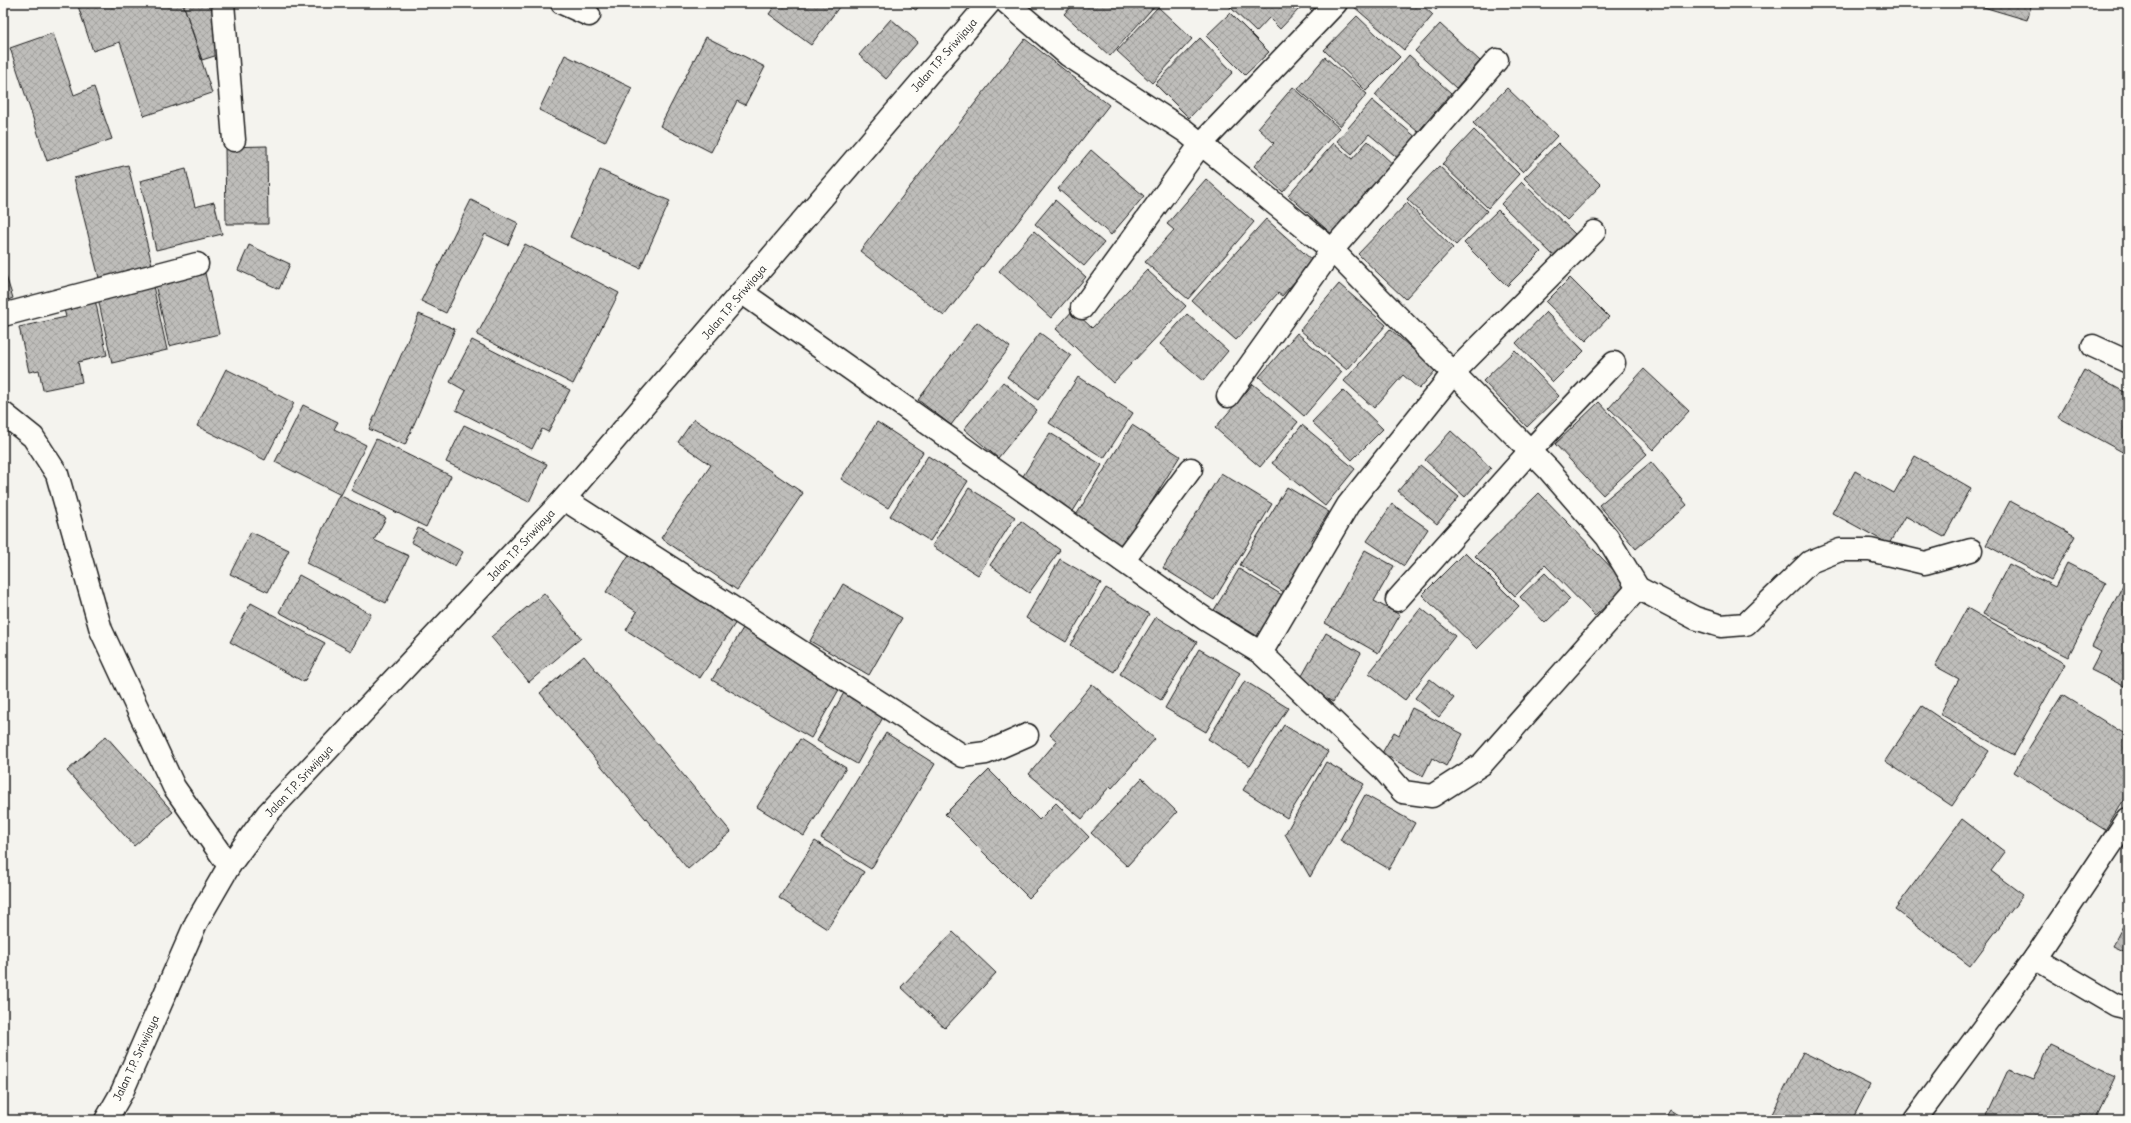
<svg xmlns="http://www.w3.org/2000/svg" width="2131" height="1123" font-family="Delius,sans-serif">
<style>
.building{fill:url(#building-cross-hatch);stroke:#1c1c1c}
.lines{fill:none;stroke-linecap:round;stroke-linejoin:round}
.minor-casing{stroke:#1c1c1c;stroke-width:25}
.major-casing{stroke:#1c1c1c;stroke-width:25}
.minor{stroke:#fdfcf7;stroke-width:22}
.major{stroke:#fdfcf7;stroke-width:22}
.labels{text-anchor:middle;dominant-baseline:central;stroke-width:3.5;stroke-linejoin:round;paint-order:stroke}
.street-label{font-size:11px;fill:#1c1c1c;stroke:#fdfcf7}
</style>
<defs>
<pattern id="building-cross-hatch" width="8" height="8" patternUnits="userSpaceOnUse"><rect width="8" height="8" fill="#bebdba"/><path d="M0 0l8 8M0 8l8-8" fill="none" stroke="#a3a29f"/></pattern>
</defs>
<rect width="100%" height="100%" fill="#f4f3ee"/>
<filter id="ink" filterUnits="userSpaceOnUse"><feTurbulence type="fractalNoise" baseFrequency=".025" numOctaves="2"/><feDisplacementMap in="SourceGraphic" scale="8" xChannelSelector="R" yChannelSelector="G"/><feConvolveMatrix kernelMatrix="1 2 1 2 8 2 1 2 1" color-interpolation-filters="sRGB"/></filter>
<g filter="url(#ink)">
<g class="building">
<path d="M77 3H183L212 93 144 116 120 42 93 51Z"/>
<path d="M183 3H210L227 52 202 60Z"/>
<path d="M777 3H842L811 45 769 14Z"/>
<path d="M904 3H921L916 10Z"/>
<path d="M1074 3H1157L1110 56 1064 14Z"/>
<path d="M1232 3H1295L1300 8 1280 29 1269 18 1256 32 1229 6Z"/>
<path d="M1304 3H1322L1313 12Z"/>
<path d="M1355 3H1420L1433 15 1404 50 1353 6Z"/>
<path d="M1428 3H1442L1436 10Z"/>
<path d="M1970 3H2032L2027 20Z"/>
<path d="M1158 7 1192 39 1152 83 1117 51Z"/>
<path d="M1230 13 1269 52 1245 75 1206 36Z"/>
<path d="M1357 16 1400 57 1366 91 1324 50Z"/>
<path d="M891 19 918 42 886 79 859 55Z"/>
<path d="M1440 24 1480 61 1456 88 1415 51Z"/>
<path d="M53 33 74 95 94 87 112 139 47 161 10 48Z"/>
<path d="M706 37 765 67 745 105 737 101 711 152 660 126Z"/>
<path d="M1200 38 1233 72 1189 118 1155 84Z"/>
<path d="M1025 39 1109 105 944 316 860 251Z"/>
<path d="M565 55 632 88 605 142 539 110Z"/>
<path d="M1409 55 1451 93 1418 132 1375 95Z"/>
<path d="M1325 57 1367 94 1340 126 1298 89Z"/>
<path d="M1293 87 1339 128 1283 192 1254 166 1274 143 1258 128Z"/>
<path d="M1507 88 1557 136 1523 172 1473 123Z"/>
<path d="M1372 100 1418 139 1400 160 1369 134 1352 154 1337 141Z"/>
<path d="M1474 130 1519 174 1488 208 1442 164Z"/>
<path d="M1368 141 1396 167 1335 237 1288 195 1334 143 1352 159Z"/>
<path d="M1558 143 1601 185 1567 220 1524 178Z"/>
<path d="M267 146 268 224H226L225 147Z"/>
<path d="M1091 150 1144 196 1111 235 1058 189Z"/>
<path d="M128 165 154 273 101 286 74 178Z"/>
<path d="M1439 166 1487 211 1456 245 1407 199Z"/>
<path d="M186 169 195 207 214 202 222 234 156 250 140 181Z"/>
<path d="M600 170 670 201 640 268 570 237Z"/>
<path d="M1206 179 1254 222 1188 299 1145 262 1174 230 1167 224Z"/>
<path d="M1522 182 1579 238 1558 260 1501 204Z"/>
<path d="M471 200 518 223 508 245 485 234 446 313 421 301Z"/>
<path d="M1055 200 1104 243 1084 266 1035 224Z"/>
<path d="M1407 203 1453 248 1405 299 1358 254Z"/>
<path d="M1498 210 1541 252 1507 286 1464 243Z"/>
<path d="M1266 219 1313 261 1282 296 1278 293 1236 340 1192 301Z"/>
<path d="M1034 231 1086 277 1051 318 999 271Z"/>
<path d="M525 244 619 293 573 384 477 335Z"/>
<path d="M249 245 290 264 279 289 238 270Z"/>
<path d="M3 267 13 298 3 302Z"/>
<path d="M1147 270 1186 306 1113 383 1056 329 1073 310 1092 328Z"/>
<path d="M205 273 219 334 169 346 155 284Z"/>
<path d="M1570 278 1609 317 1586 341 1546 302Z"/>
<path d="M1339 284 1386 325 1347 370 1300 330Z"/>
<path d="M153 286 167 350 112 363 98 298Z"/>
<path d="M94 295 107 355 78 362 82 382 43 390 39 370 29 372 19 327 66 317 62 302Z"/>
<path d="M1546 312 1584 351 1553 382 1516 343Z"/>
<path d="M419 314 455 329 405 445 369 429Z"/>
<path d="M1187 314 1228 351 1203 381 1160 344Z"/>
<path d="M977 322 1010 347 951 425 918 400Z"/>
<path d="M1390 329 1436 370 1419 389 1403 375 1374 408 1344 381Z"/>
<path d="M1040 333 1071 356 1038 400 1007 377Z"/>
<path d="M1297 333 1342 372 1304 416 1259 377Z"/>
<path d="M472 340 570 390 548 432 542 429 532 449 456 410 466 391 450 382Z"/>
<path d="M1515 350 1559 396 1527 427 1483 381Z"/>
<path d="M226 369 294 403 265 460 197 426Z"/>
<path d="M1644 369 1689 411 1653 450 1609 408Z"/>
<path d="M2084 370 2128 394V455L2058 417Z"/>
<path d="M1078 377 1133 413 1104 458 1049 423Z"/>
<path d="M1003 382 1037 410 998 458 964 429Z"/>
<path d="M1253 384 1298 422 1260 467 1215 428Z"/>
<path d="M1343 390 1383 429 1352 460 1312 422Z"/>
<path d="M1599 402 1647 454 1603 495 1555 444Z"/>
<path d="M303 405 338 422 334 429 366 445 341 495 275 462Z"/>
<path d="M694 419 803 493 737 590 661 538 711 465 678 442Z"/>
<path d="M877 422 923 452 888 508 841 479Z"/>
<path d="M464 425 547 464 529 502 446 462Z"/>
<path d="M1132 425 1180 456 1123 548 1075 517Z"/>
<path d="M1302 425 1355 469 1325 506 1272 463Z"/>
<path d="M1451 431 1491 468 1465 497 1425 460Z"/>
<path d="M1050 433 1102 465 1070 516 1018 484Z"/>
<path d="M376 439 451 476 426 527 351 490Z"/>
<path d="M928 456 968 481 930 541 890 516Z"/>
<path d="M1915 456 1971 488 1944 537 1905 516 1889 544 1832 513 1855 471 1894 493Z"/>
<path d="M1651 462 1687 505 1636 549 1599 505Z"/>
<path d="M1420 465 1459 497 1437 524 1398 491Z"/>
<path d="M1221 473 1272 504 1214 600 1163 568Z"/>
<path d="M1287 487 1329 512 1311 541 1316 545 1287 594 1240 565Z"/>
<path d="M969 488 1015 517 978 575 932 546Z"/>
<path d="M1539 493 1628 585 1595 616 1545 565 1515 596 1475 556Z"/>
<path d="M339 495 386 518 374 540 409 556 386 603 306 563Z"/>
<path d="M2010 501 2075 536 2051 580 1986 545Z"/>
<path d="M1392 504 1428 529 1404 566 1367 541Z"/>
<path d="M1021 521 1060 550 1029 593 990 565Z"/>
<path d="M418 528 463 552 455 566 411 542Z"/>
<path d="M251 532 289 550 268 592 230 574Z"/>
<path d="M1365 550 1394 566 1374 601 1400 615 1378 653 1325 623Z"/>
<path d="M1465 552 1519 606 1477 649 1422 595Z"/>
<path d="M630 553 736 622 700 678 626 630 637 612 606 592Z"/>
<path d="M1060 559 1101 583 1066 642 1026 618Z"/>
<path d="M2067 563 2106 583 2068 657 1983 614 2009 564 2055 587Z"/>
<path d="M1239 569 1287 598 1262 639 1214 610Z"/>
<path d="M1545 573 1570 599 1545 623 1520 597Z"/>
<path d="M299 575 371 614 351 651 279 612Z"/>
<path d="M2128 575V688L2091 670 2101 651 2092 646Z"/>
<path d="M843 584 902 618 869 675 810 641Z"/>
<path d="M1106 588 1149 614 1114 672 1070 645Z"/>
<path d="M544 593 581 638 529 682 491 637Z"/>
<path d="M251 603 325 643 304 682 230 642Z"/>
<path d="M1421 608 1455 636 1405 700 1369 673Z"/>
<path d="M1967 608 2065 664 2014 755 1940 714 1959 679 1935 666Z"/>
<path d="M1156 617 1197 642 1161 700 1120 674Z"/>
<path d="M746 623 844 681 811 738 712 680Z"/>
<path d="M1326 633 1361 653 1333 702 1298 683Z"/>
<path d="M1199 649 1240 673 1206 732 1165 708Z"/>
<path d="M584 656 731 832 688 869 540 693Z"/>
<path d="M1430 679 1454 698 1439 717 1415 698Z"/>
<path d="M1245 681 1288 708 1250 766 1208 739Z"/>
<path d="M1092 684 1155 739 1112 788 1110 786 1082 819 1029 774 1057 741 1050 735Z"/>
<path d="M846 689 886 712 857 764 817 741Z"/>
<path d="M2062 695 2128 736V793L2105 830 2014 772Z"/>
<path d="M1922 706 1989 751 1952 806 1885 761Z"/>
<path d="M1412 708 1463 734 1446 766 1432 758 1423 776 1382 753 1394 732 1399 735Z"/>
<path d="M1284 725 1328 752 1287 818 1243 790Z"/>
<path d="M886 733 935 764 871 869 821 838Z"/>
<path d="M106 736 173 812 134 846 67 771Z"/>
<path d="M800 739 846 768 804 836 757 807Z"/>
<path d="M1326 762 1364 784 1310 877 1285 834Z"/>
<path d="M989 770 1039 820 1056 803 1089 837 1029 898 945 814Z"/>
<path d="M1142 778 1177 812 1127 866 1091 833Z"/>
<path d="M1365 795 1415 823 1389 869 1340 840Z"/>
<path d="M1962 819 2005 852 1991 871 2023 895 1970 966 1895 909Z"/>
<path d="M815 841 864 872 827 929 779 898Z"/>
<path d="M2128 916V952L2113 945Z"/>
<path d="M953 932 996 973 945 1028 901 987Z"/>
<path d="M2050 1045 2116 1076 2095 1120H1985L2008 1070 2034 1080Z"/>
<path d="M1803 1052 1870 1085 1852 1120H1769Z"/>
<path d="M1670 1110 1686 1120H1664Z"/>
</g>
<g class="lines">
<defs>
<g id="minor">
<path d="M223 3 234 140"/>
<path d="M562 3 589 15"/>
<path d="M1007 3 1068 55 1185 131 1332 250 1548 469 1607 537 1638 588 1695 618 1721 626 1746 624 1810 562 1840 550H1870L1925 563 1971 550"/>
<path d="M743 293 1205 619 1261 653 1383 769 1403 792 1432 796 1482 764 1638 588"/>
<path d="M1082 308 1201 144 1336 3"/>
<path d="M3 315 197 264"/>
<path d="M2093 346 2128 362"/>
<path d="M1228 396 1332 250 1497 60"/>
<path d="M3 413 33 437 57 474 101 630 174 787 229 866"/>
<path d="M564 499 963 756 986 753 1027 735"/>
<path d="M1123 561 1191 469"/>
<path d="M1397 600 1531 450 1614 363"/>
<path d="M1261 653 1348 505 1454 372 1594 232"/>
<path d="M2035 958 2115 1005 2128 1008"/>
<path d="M1915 1120 2035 958 2128 819"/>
</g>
<path id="major" d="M106 1120 122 1092 196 923 229 866 268 813 564 499 989 3"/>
</defs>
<use href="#minor" class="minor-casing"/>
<use href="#major" class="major-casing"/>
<use href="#minor" class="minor"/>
<use href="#major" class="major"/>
</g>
</g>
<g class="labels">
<g class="street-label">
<text transform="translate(944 55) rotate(-49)">Jalan T.P. Sriwijaya</text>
<text transform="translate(734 302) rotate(-50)">Jalan T.P. Sriwijaya</text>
<text transform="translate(521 545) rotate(-47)">Jalan T.P. Sriwijaya</text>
<text transform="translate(299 781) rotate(-47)">Jalan T.P. Sriwijaya</text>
<text transform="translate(136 1058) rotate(-65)">Jalan T.P. Sriwijaya</text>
</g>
</g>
<rect width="2131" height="1123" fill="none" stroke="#fdfcf7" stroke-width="16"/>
<rect x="8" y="8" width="2115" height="1107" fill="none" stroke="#1c1c1c" stroke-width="1.5" filter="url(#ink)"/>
</svg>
